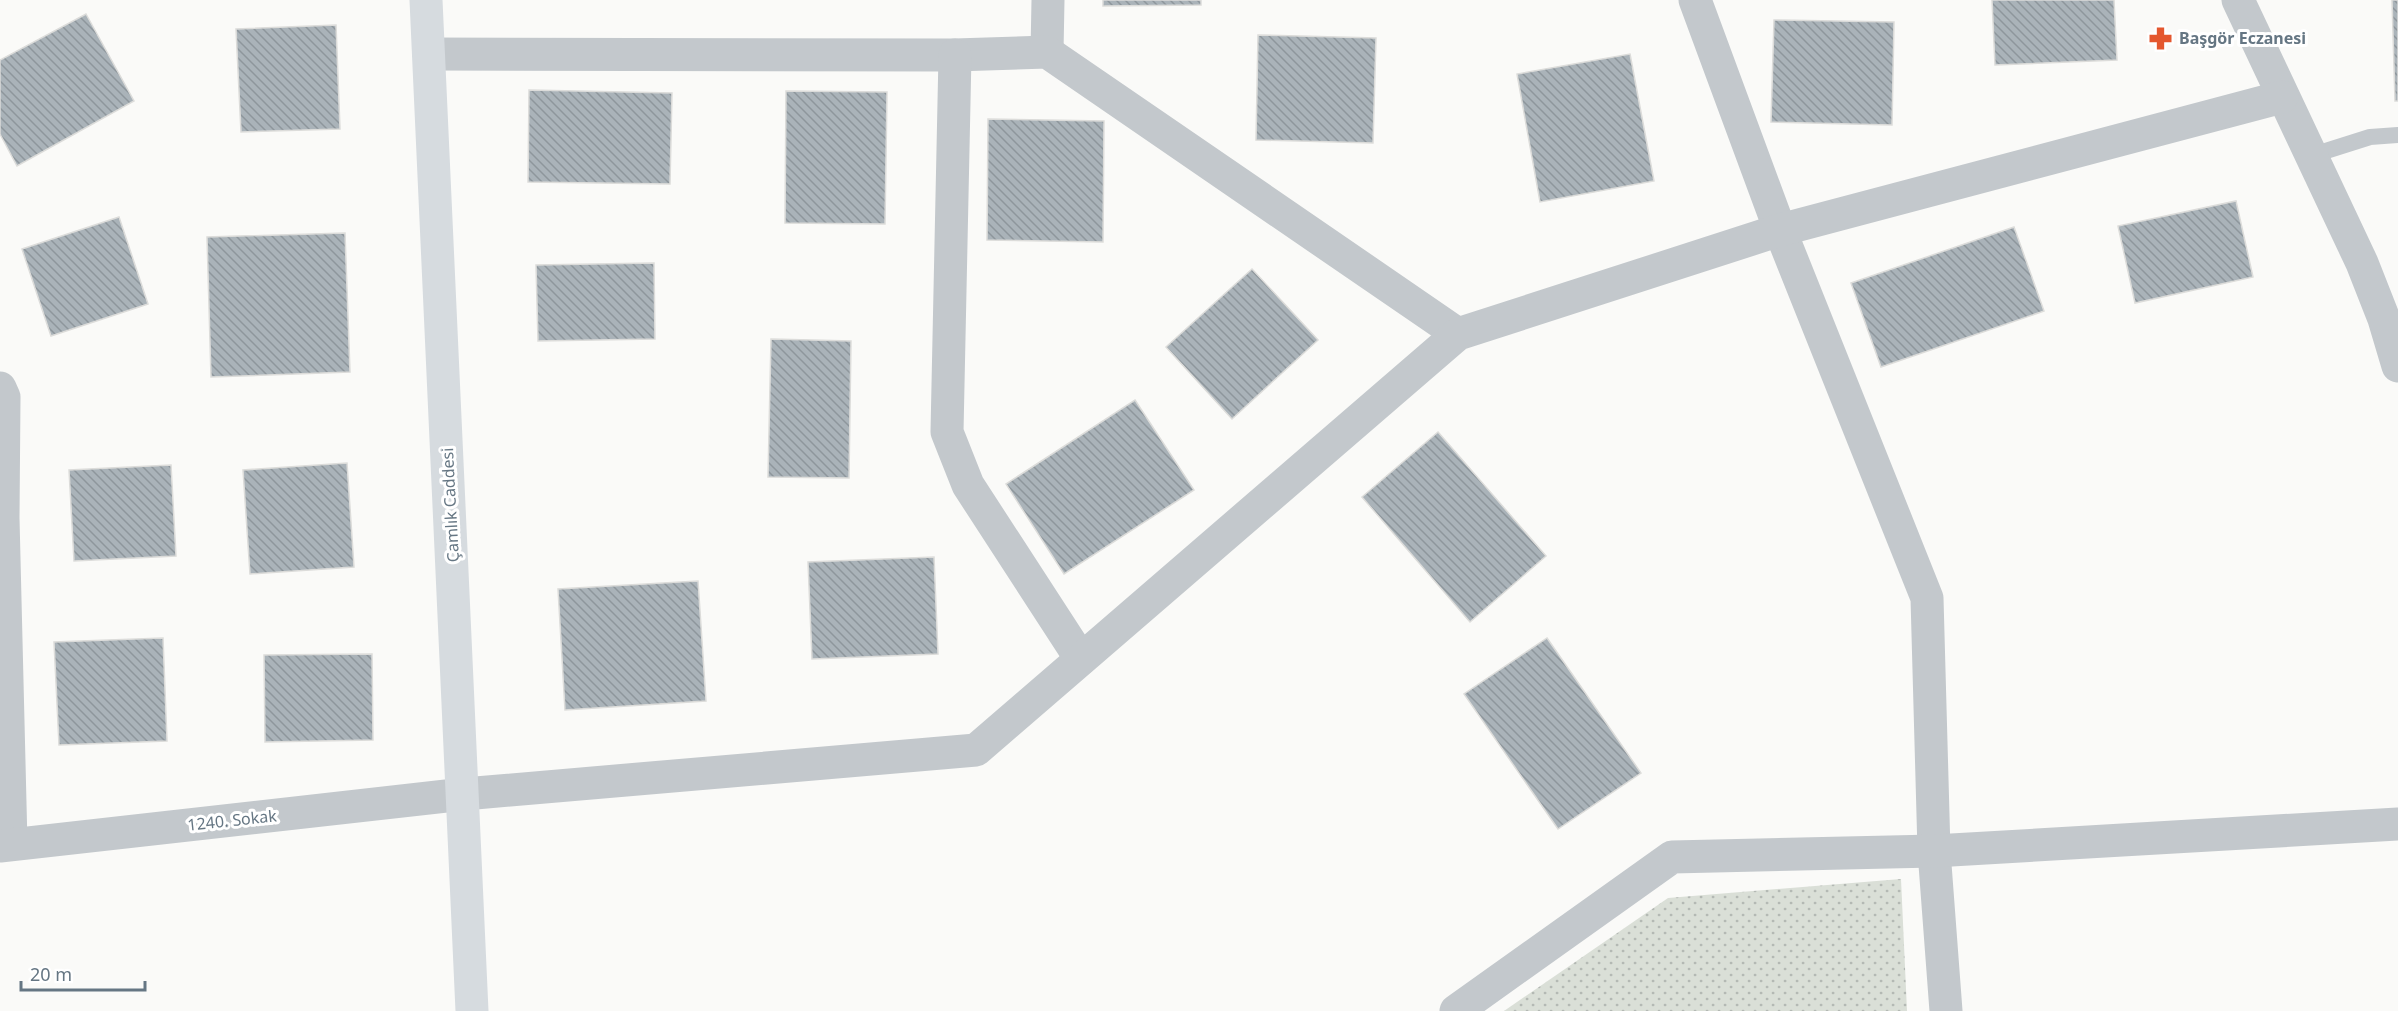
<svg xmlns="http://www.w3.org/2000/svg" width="2398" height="1011" font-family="'Noto Sans',sans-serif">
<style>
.park{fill:url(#park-dots)}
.building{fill:url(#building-back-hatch);stroke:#dcdcda;stroke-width:1.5}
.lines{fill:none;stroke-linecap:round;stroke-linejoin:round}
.lane{stroke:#c3c8cc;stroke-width:16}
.street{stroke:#c3c8cc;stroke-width:33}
.secondary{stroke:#d6dbdf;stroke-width:33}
.labels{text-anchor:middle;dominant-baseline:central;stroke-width:6;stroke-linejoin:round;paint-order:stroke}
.poi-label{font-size:16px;font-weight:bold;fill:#657683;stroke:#fff;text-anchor:start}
.street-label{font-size:16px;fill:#657683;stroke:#fff}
</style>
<defs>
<pattern id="park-dots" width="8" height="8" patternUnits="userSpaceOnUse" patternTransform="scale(1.5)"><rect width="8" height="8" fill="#dadfd7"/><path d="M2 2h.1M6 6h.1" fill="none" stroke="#b4b9b4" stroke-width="1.8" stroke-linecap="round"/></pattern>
<pattern id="building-back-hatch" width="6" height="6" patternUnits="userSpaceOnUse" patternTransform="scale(1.5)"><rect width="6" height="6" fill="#aab3b9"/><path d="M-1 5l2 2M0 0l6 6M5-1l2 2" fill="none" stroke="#8e969c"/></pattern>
</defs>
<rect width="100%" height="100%" fill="#fafaf8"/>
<path class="park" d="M1901 879 1907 1011H1504L1668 898Z"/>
<g class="building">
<path d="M1103 0H1201V5L1103 6Z"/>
<path d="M1992 0H2114L2117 60 1995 65Z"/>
<path d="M2392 0H2398V101H2395Z"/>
<path d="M86 14 134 101 17 166 0 134V60Z"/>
<path d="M1774 20 1894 22 1892 125 1771 122Z"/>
<path d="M336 25 340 129 241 132 236 29Z"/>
<path d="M1258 35 1376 38 1373 143 1256 140Z"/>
<path d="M1630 54 1654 181 1540 202 1517 74Z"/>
<path d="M529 90 672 93 670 184 528 182Z"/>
<path d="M786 91 887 92 885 224 785 223Z"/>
<path d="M988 119 1104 121 1103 242 987 240Z"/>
<path d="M2236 201 2253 277 2135 303 2118 226Z"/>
<path d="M119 217 148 304 51 336 22 249Z"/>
<path d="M2014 227 2044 311 1881 367 1851 283Z"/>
<path d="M345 233 350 372 211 377 207 237Z"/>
<path d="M654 263 655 339 538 341 536 265Z"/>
<path d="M1252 269 1318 340 1232 419 1166 347Z"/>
<path d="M771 339 851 341 849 478 768 477Z"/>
<path d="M1135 400 1194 490 1064 574 1006 484Z"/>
<path d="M1438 432 1546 556 1470 622 1362 497Z"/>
<path d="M347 463 354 567 250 574 243 470Z"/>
<path d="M171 465 176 556 74 561 69 470Z"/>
<path d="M934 557 938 654 812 659 808 562Z"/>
<path d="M698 581 706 701 565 710 558 589Z"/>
<path d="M163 638 167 741 59 745 54 642Z"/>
<path d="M1547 638 1641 773 1558 829 1464 694Z"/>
<path d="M372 654 373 740 265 742 264 655Z"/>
</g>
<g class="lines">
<path class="lane" d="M2310 156 2370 137 2398 135"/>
<g class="street">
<path d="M1695 0 1780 230 1927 598 1934 851 1946 1011"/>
<path d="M2238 0 2362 263 2384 319 2398 366"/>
<path d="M1047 52 1048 0"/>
<path d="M429 54 955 55 1047 52 1458 334"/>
<path d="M955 55 947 432 968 485 1081 659"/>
<path d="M0 388 4 397 3 518 11 844"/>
<path d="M0 846 464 794 976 750 1458 334 1780 230 2282 97"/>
<path d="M1456 1011 1672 857 1934 851 2398 824"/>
</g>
<path class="secondary" d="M426 0 472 1011"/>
</g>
<defs>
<symbol id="pharmacy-bare" viewBox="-9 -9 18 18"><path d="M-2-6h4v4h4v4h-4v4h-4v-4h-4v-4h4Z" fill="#e4572e" stroke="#fff" stroke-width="2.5" paint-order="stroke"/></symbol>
</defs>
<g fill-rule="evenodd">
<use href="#pharmacy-bare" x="2144" y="22" width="33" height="33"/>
</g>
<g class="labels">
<g class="poi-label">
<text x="2179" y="38">Başgör Eczanesi</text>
</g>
<g class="street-label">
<text transform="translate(450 505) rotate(-93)">Çamlık Caddesi</text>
<text transform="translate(232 820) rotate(-6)">1240. Sokak</text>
</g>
</g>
<path d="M21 981v9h124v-9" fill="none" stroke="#657683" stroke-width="3"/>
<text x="30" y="981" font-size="18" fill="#657683" stroke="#ffffff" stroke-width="4.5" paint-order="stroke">20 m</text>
</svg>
